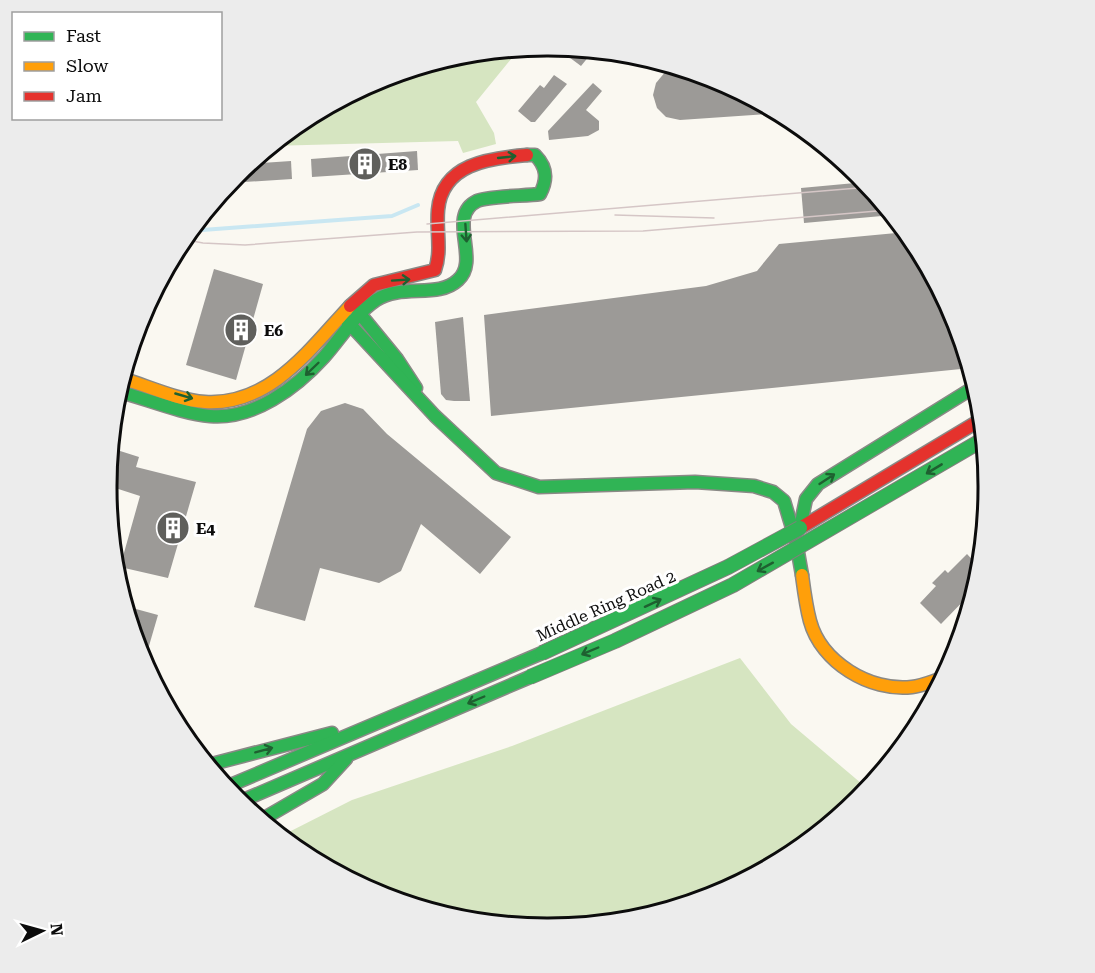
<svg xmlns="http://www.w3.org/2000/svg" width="1095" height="973" font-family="'Roboto Serif',serif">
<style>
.forest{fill:#d6e5c1}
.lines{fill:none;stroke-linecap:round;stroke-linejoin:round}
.stream{stroke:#c9e7f2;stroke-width:4}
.building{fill:#9c9a97}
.fast-casing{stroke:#8a8986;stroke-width:15}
.slow-casing{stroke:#8a8986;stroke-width:15}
.jam-casing{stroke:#8a8986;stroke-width:15}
.fast{stroke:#30b455;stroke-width:12}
.slow{stroke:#ff9f0a;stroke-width:12}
.jam{stroke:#e5322d;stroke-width:12}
.tram{stroke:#d5c6c6;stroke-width:1.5}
.fast-bridge-casing{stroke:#80807c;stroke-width:16;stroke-linecap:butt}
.fast-bridge{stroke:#30b455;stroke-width:14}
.oneway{stroke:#1e6030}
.labels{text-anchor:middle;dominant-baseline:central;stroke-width:6;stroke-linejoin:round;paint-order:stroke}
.poi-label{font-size:16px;font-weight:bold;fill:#0c0c0c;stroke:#fff;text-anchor:start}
.street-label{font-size:16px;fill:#0c0c0c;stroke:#fff}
.rim{fill:none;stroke:#0c0c0c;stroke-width:3}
</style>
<rect width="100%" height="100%" fill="#faf8f1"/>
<g class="forest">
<path d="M520 48 476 102 494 133 496 144 463 153 458 141 269 146 303 119 379 78 414 68 444 64 452 56 462 53Z"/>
<path d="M740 658 791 724 868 789 859 799C815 836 770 872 716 894 577 952 398 933 281 836L352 800 512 746Z"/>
</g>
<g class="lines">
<path class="stream" d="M189 231 392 216 418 205"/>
</g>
<g class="building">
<path d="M554 46 594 50 581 66Z"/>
<path d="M671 65 717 79 782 113 680 120 666 117 657 108 653 95 656 83Z"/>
<path d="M554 75 567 84 535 122H531L518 111 540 85 544 88Z"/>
<path d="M593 83 602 91 586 110 599 121V130L588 136 549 140 548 131Z"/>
<path d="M417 151 418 170 312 177 311 159Z"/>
<path d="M291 161 292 179 228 183 248 164Z"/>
<path d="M866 182 893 215 804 223 801 188Z"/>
<path d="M907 232 956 318 971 368 491 416 484 315 706 286 757 271 779 244Z"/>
<path d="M214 269 263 284 236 380 186 365Z"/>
<path d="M463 317 470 401H454L446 400 441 394 435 322Z"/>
<path d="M345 403 363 409 387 434 511 537 480 574 421 524 401 571 379 583 320 568 305 621 254 607 307 429 321 411Z"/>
<path d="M117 450 139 457 136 467 196 482 168 578 120 567 140 496 106 485Z"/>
<path d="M967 554 981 569 976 588 941 624 920 603 936 586 932 583 945 570 948 573Z"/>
<path d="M125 606 158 615 144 663 139 655Z"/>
</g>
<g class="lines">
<defs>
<g id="fast">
<path d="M356 309 397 359 416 388"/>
<path d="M346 320 435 416 496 473 539 487 695 482 754 486 773 492 784 501 796 541 802 575"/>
<path d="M117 391C144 398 183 414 210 416 253 420 296 388 324 357 341 338 354 315 376 300 402 283 438 299 458 280 481 260 446 216 477 201 487 196 526 196 540 194 548 179 547 167 535 155H527"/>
<path d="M800 528 806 499 818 484 976 386"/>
<path d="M208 765 332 733"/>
<path d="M226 787 542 653"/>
<path d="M239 802 530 677"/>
<path d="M261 820 323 784 346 759"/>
</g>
<g id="slow">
<path d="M121 378C148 386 177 400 205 402 270 406 310 349 350 306"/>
<path d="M802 575C804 590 806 606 810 621 821 662 870 692 912 687 922 686 933 681 943 678"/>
</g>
<g id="jam">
<path d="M350 306 374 285 435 270C442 250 436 231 438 210 442 164 489 158 527 155"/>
<path d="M800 528 982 419"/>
</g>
</defs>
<use href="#fast" class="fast-casing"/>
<use href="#slow" class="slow-casing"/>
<use href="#jam" class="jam-casing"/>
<use href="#fast" class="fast"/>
<use href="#slow" class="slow"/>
<use href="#jam" class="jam"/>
<g class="tram">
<path d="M615 215 714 218"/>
<path d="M427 224 870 187"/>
<path d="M182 239 203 243 245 245 417 232 643 231 889 210"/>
</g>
<defs>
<g id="fast-bridge">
<path d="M542 653 728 567 800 528"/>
<path d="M530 677 615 641 733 585 984 439"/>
</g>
</defs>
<use href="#fast-bridge" class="fast-bridge-casing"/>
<use href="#fast-bridge" class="fast-bridge"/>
</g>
<defs><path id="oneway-shaft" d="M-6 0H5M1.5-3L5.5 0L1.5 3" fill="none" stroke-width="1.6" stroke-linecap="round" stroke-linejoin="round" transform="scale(1.5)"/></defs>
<g class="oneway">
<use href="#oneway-shaft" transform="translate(507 157) rotate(-6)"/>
<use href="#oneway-shaft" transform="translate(466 233) rotate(86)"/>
<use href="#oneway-shaft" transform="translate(401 280) rotate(-4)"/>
<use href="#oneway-shaft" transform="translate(312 369) rotate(136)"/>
<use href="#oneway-shaft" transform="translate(184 396) rotate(16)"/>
<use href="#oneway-shaft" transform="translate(934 469) rotate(149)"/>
<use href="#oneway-shaft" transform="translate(827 479) rotate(-33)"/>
<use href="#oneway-shaft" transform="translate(765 567) rotate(151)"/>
<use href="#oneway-shaft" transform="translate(653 603) rotate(-25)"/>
<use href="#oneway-shaft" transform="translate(590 651) rotate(157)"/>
<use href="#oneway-shaft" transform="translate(476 700) rotate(157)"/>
<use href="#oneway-shaft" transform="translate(264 750) rotate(-15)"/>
</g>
<defs>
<symbol id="building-disc" viewBox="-11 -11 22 22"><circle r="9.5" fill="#5f5f5c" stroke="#fff"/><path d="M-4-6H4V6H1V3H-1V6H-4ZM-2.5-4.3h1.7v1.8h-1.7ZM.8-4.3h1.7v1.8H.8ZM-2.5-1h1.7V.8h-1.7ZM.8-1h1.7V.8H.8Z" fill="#fff"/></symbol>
</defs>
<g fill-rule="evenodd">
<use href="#building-disc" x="346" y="145" width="38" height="38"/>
<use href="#building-disc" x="222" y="311" width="38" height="38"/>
<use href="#building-disc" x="154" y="509" width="38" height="38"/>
</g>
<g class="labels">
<g class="poi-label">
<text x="388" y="164">E8</text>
<text x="264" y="330">E6</text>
<text x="196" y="528">E4</text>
</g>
<g class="street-label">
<text transform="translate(606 606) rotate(-24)">Middle Ring Road 2</text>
</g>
</g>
<path d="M0 0H1095V973H0ZM547 56H548A430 430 0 0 1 978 486V488A430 430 0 0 1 548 918H547A430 430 0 0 1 117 488V486A430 430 0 0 1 547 56Z" fill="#ececec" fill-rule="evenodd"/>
<path class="rim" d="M547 56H548A430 430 0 0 1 978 486V488A430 430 0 0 1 548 918H547A430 430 0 0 1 117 488V486A430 430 0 0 1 547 56Z"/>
<rect x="12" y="12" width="210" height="108" fill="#ffffff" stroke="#9e9e9e" stroke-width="1.5"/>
<rect x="24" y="32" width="30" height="9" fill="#30b455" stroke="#9e9e9e" stroke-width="1.5"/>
<text x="66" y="42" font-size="18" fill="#0c0c0c">Fast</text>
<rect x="24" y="62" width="30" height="9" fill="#ff9f0a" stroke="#9e9e9e" stroke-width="1.5"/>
<text x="66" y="72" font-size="18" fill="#0c0c0c">Slow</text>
<rect x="24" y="92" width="30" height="9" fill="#e5322d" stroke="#9e9e9e" stroke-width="1.5"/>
<text x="66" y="102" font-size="18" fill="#0c0c0c">Jam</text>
<g transform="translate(42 931) rotate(85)" stroke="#ffffff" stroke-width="4.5" paint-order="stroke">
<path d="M0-4.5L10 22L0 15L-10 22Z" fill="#0c0c0c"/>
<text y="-9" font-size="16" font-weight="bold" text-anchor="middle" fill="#0c0c0c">N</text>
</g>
</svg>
